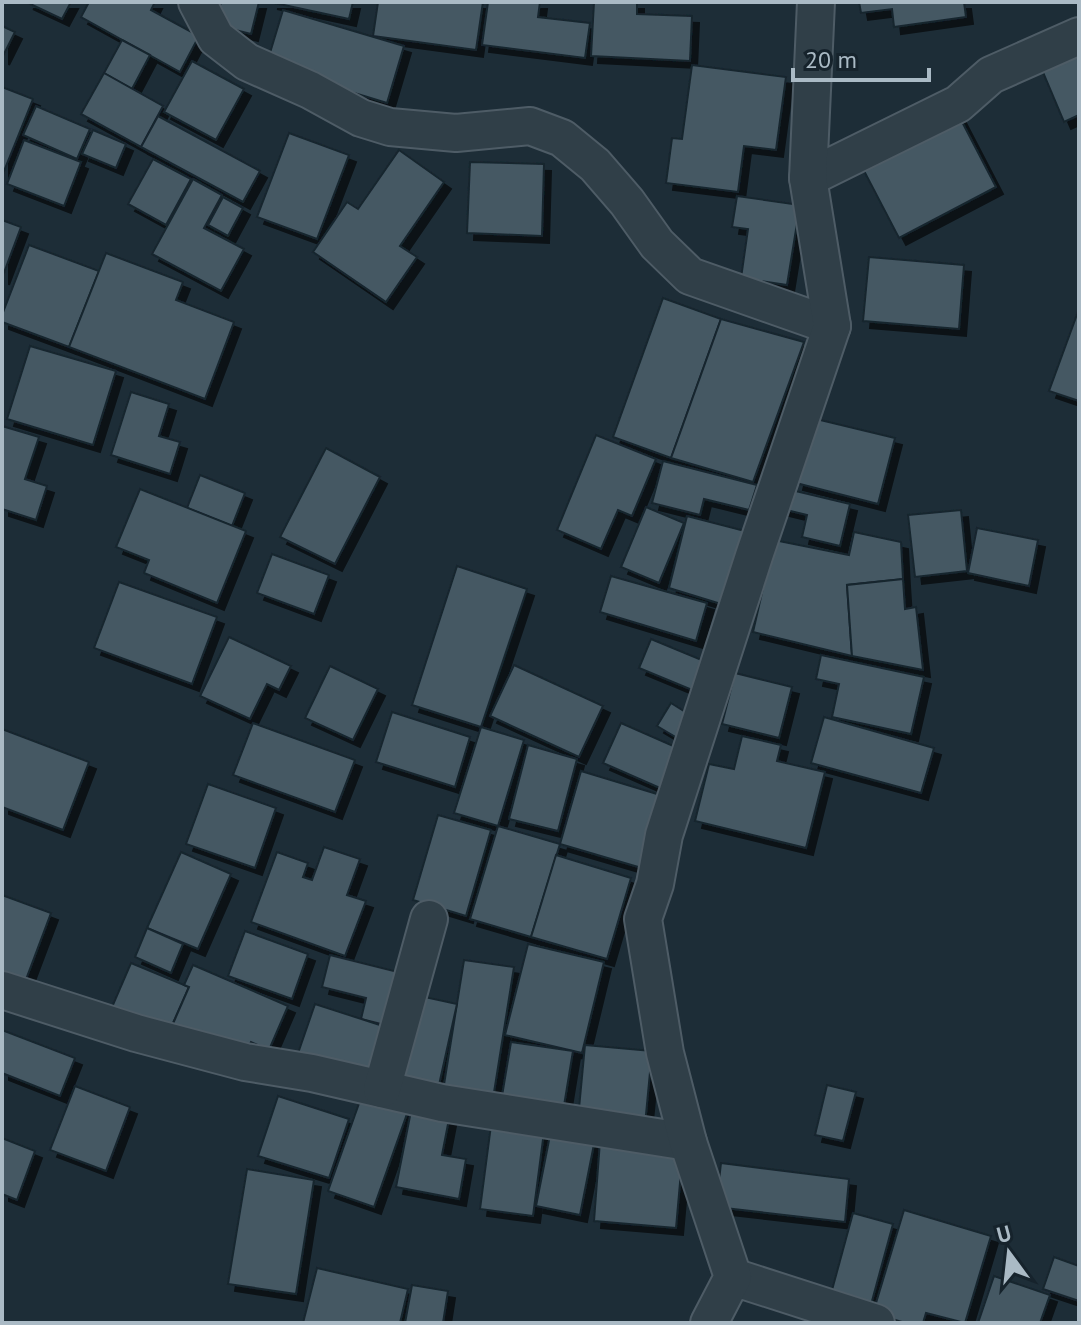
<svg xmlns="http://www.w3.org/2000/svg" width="1081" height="1325" font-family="'PT Sans',sans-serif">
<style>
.building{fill:#445864;stroke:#18252e;stroke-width:2;filter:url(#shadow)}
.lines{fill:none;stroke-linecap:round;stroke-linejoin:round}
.minor-casing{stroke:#4e5c66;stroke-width:40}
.minor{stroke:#303f48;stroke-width:36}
</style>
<defs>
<filter id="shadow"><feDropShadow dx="7" dy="7" stdDeviation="0" flood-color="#0009"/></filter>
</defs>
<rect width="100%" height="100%" fill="#1d2d37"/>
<g class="building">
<path d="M26 2H71L62 19Z"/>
<path d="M89 2H155L151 10 199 36 180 72 81 17Z"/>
<path d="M221 2H259L251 34 215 25Z"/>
<path d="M270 2H353L349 19Z"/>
<path d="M378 2H483L476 50 373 36Z"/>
<path d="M488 2H540L538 17 590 23 585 58 482 45Z"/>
<path d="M594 2H637V14L692 16 690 61 591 56Z"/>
<path d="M859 2H964L966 17 894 27 892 9 861 13Z"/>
<path d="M283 10 404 46 387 103 266 66Z"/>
<path d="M2 26 15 32 2 58Z"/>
<path d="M122 40 150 55 132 89 104 73Z"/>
<path d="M1079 53V115L1064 122 1042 70Z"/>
<path d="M192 61 244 89 216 140 164 112Z"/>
<path d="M692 65 786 77 776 150 744 146 738 192 666 183 672 138 682 139Z"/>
<path d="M104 73 163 106 141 147 81 114Z"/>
<path d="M2 87 33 99 2 176Z"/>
<path d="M36 106 90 129 77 159 23 135Z"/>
<path d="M158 116 260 171 243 202 141 147Z"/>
<path d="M959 116 996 187 899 238 862 167Z"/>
<path d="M93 130 126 144 116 168 82 154Z"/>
<path d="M289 133 349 155 317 239 257 217Z"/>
<path d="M24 140 81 162 64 206 7 184Z"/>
<path d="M399 150 444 182 400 246 417 257 386 302 313 252 347 202 358 209Z"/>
<path d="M153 159 191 179 166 225 128 204Z"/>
<path d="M470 162 544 164 542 236 467 233Z"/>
<path d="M193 179 222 195 204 228 244 249 221 291 152 254Z"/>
<path d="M737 196 800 205 787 285 741 278 748 229 732 227Z"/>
<path d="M223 197 243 208 228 236 208 225Z"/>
<path d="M2 220 21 227 2 278Z"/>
<path d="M29 245 99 271 69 347 2 322V315Z"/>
<path d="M106 253 183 282 176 300 234 322 205 399 69 347Z"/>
<path d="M869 257 964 265 959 329 863 321Z"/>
<path d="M663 298 721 319 671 458 613 437Z"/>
<path d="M1079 309V401L1049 391Z"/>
<path d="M721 319 804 342 753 482 671 458Z"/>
<path d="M30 346 116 371 93 445 7 419Z"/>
<path d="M131 392 169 404 159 436 180 442 170 474 111 455Z"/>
<path d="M812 418 895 438 878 504 796 483Z"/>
<path d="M2 426 39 437 25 479 47 486 36 520 2 509Z"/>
<path d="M596 435 656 459 632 516 618 510 601 549 557 530Z"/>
<path d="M326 448 380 477 335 564 280 537Z"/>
<path d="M663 461 757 485 749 510 704 499 700 515 652 503Z"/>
<path d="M200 475 245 493 232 526 187 508Z"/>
<path d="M783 488 850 504 840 546 802 537 807 515 778 508Z"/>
<path d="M140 489 246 531 217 603 144 573 149 560 116 547Z"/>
<path d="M646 507 684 523 659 583 621 567Z"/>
<path d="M961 510 967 571 915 577 908 515Z"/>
<path d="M687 516 745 531 721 604 669 588Z"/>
<path d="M977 528 1038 540 1029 586 968 573Z"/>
<path d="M854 532 901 542 903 579 847 585 852 656 753 632 774 540 849 555Z"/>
<path d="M272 554 329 575 314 614 257 593Z"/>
<path d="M457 566 527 589 481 727 412 705Z"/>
<path d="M611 576 707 603 696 641 600 612Z"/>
<path d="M903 579 905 609 916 607 923 670 852 656 847 585Z"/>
<path d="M119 582 217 617 192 684 94 648Z"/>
<path d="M229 637 291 666 279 690 267 684 250 719 200 696Z"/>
<path d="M651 639 709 663 697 692 639 668Z"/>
<path d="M821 655 924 677 911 734 832 717 839 684 816 679Z"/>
<path d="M514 665 603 706 579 757 490 716Z"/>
<path d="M330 666 378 689 353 740 305 718Z"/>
<path d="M735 673 792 687 779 738 722 724Z"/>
<path d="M671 703 698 720 684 742 657 726Z"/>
<path d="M392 712 470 737 455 787 376 762Z"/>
<path d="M824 717 934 748 921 793 811 763Z"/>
<path d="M253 723 355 760 335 812 233 775Z"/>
<path d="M621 723 687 752 669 792 603 763Z"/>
<path d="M481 727 524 740 498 826 454 813Z"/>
<path d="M2 729 89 762 63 830 2 807Z"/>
<path d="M742 736 781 745 777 761 825 772 806 848 695 821 709 764 734 769Z"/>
<path d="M528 745 577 759 558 831 509 819Z"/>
<path d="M581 771 667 797 645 869 560 844Z"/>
<path d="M208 784 276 808 255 868 186 844Z"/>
<path d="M438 815 491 830 466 916 413 900Z"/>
<path d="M498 826 560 844 531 937 470 919Z"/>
<path d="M324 847 360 859 347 895 366 901 345 956 251 922 277 852 308 863 303 877 312 880Z"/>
<path d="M181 852 231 874 198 949 147 928Z"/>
<path d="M556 855 631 878 607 959 531 937Z"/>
<path d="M2 895 51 913 22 990 2 983Z"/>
<path d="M147 928 183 944 171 973 135 957Z"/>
<path d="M245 931 308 954 292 999 228 976Z"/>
<path d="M528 944 604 962 582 1053 505 1035Z"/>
<path d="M330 955 402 973 389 1026 361 1019 366 998 322 987Z"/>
<path d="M464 960 514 967 492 1105 442 1097Z"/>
<path d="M131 963 189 987 169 1032 112 1007Z"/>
<path d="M193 965 288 1006 269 1050 251 1042 244 1057 172 1026 189 987 184 985Z"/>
<path d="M411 994 457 1004 437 1094 391 1085Z"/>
<path d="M315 1004 383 1026 364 1083 295 1062Z"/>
<path d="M2 1030 75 1058 60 1096 2 1073Z"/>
<path d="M511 1042 573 1051 562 1118 500 1108Z"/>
<path d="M585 1045 652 1051 645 1125 578 1119Z"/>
<path d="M827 1085 856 1092 843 1141 815 1135Z"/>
<path d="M75 1086 130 1107 106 1171 50 1150Z"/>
<path d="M362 1095 408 1111 374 1207 328 1191Z"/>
<path d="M278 1096 349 1119 329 1178 258 1156Z"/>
<path d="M411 1111 449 1119 442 1155 466 1159 459 1199 396 1187Z"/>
<path d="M491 1125 544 1132 533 1216 480 1209Z"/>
<path d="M552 1125 596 1134 580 1215 536 1206Z"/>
<path d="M2 1138 35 1151 17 1200 2 1194Z"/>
<path d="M600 1141 683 1149 676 1228 594 1221Z"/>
<path d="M721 1163 849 1179 845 1222 716 1207Z"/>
<path d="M247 1169 314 1180 296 1294 228 1284Z"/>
<path d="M904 1210 991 1236 965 1323 926 1313 923 1323H905L873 1313Z"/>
<path d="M853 1213 893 1224 869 1312 829 1301Z"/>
<path d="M1054 1257 1079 1266V1301L1043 1289Z"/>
<path d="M317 1268 408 1289 400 1323H303Z"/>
<path d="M994 1276 1050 1295 1040 1323H978Z"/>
<path d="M412 1285 448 1291 443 1323H405Z"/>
</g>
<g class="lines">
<defs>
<g id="minor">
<path d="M197 2 216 38 247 62 310 90 361 118 390 127 456 133 530 126 562 138 595 165 627 202 657 244 690 276 832 326"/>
<path d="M808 178 958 104 991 75 1079 36"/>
<path d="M2 990 136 1033 245 1062 312 1073 442 1103 688 1142"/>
<path d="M382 1089 429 919"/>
<path d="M733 1277 876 1323"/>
<path d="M709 1323 733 1277 688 1142 665 1053 643 919 655 884 664 835 754 556 832 326 808 178 816 2"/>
</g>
</defs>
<use href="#minor" class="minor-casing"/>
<use href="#minor" class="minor"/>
</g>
<rect width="1081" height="1325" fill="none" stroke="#aabac5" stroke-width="8"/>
<g transform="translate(1009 1253) rotate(345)" stroke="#16232c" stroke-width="6" paint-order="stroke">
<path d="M0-6L14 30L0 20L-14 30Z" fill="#aabac5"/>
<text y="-12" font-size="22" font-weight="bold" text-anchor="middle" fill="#aabac5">U</text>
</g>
<path d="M793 68v12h136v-12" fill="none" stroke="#aabac5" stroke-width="4"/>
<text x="805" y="68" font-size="24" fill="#aabac5" stroke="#16232c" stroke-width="6" paint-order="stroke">20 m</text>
</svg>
